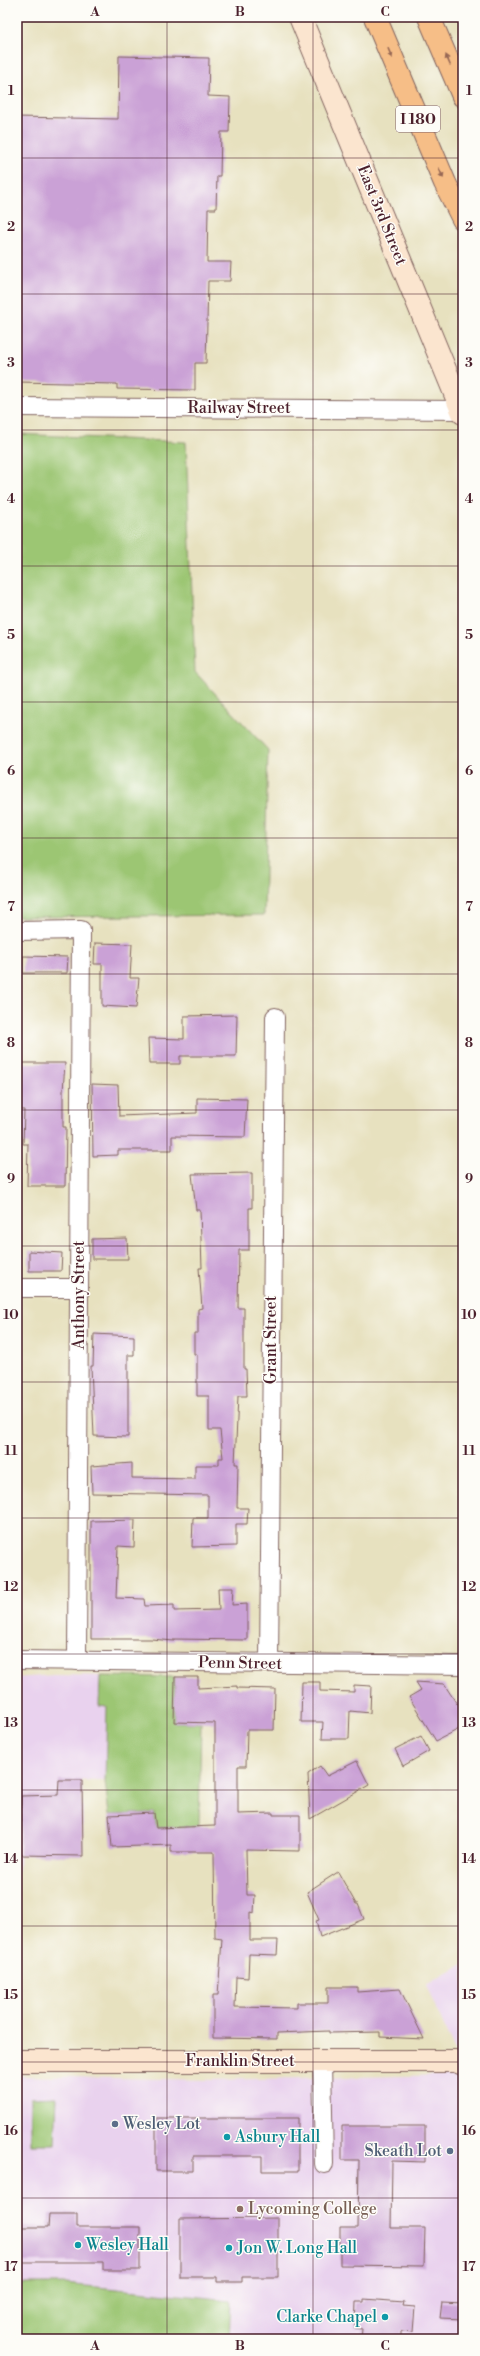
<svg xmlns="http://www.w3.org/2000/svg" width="480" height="2356" font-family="'Libre Bodoni',serif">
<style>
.built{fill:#e9d2ee}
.green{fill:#9cc673;stroke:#73724f}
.building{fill:#caa1d6}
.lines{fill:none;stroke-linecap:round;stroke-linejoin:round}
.street-casing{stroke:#81635f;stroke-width:20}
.secondary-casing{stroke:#81635f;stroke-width:24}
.highway-casing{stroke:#81635f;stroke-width:24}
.street{stroke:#fff;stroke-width:18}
.secondary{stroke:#fbe5cf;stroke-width:22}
.highway{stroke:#f6be87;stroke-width:22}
.oneway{fill:#976754}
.grid{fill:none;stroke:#4a1f2b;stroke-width:1;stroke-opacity:0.55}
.service-dot{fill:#5c6f8a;stroke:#fdfcf7;stroke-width:1.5}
.culture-dot{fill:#0f9aa8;stroke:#fdfcf7;stroke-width:1.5}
.education-dot{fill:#8d6e63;stroke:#fdfcf7;stroke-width:1.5}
.labels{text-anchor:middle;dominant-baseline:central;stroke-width:3;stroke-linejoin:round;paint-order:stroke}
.shield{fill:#fdfcf7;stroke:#806168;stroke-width:1}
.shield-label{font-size:15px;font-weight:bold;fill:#4a1f2b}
.street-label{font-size:16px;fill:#4a1f2b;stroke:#fdfcf7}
.service-label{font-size:16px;fill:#4e5e75;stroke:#fdfcf7;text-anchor:start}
.culture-label{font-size:16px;fill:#0d838f;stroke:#fdfcf7;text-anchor:start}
.education-label{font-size:16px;fill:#785e54;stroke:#fdfcf7;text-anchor:start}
.neatline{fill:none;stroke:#4a1f2b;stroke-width:1.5}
.grid-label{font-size:13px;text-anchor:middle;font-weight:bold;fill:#4a1f2b}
</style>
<rect width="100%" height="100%" fill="#fdfcf7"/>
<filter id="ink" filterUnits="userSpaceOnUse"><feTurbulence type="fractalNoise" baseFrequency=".025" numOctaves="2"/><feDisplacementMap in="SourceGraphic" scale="8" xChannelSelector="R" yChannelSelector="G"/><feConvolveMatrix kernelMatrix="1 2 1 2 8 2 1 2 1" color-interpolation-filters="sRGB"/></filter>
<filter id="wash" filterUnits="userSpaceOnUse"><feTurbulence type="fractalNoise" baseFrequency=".012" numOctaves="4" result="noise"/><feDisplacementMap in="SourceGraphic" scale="16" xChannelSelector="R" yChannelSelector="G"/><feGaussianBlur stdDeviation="0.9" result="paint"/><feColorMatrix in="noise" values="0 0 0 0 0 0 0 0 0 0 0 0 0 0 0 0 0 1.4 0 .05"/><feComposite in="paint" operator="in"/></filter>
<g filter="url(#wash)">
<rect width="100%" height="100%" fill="#e7e1bf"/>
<g class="built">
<path d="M53 1675 175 1677 174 1722 201 1723 199 1826 156 1828 154 1813 109 1815 105 1781 59 1780 58 1795 21 1796 19 1870 17 1871V1678Z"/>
<path d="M463 1964V2070L426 1985Z"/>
<path d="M463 2075V2339H17V2076L210 2080Z"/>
</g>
<g class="green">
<path d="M17 434 186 442 195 672 268 750 264 915 17 917Z"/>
<path d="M100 1676 175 1677 174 1722 201 1723 199 1826 156 1828 154 1813 109 1815 105 1781 107 1707 99 1706Z"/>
<path d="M57 2097 55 2144H31V2098Z"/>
<path d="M17 2284H65L231 2300 229 2339H17Z"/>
</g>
<g id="blocks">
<g class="building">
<path d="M119 56 209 58 208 96 230 97 229 132H221L220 176H217L216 209H208L207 262H231L230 281H208L206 363H195V390L117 389V384L17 382V117L118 119Z"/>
<path d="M95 943 132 944 130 978H139L136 1008 102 1006V964H94Z"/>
<path d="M23 956 68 957 67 973H23Z"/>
<path d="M237 1015 236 1056H180V1064H149L148 1038 184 1039V1016Z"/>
<path d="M17 1063H65L63 1091V1127H66L65 1186H27L28 1144H23L24 1110H20V1083H17Z"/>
<path d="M92 1084 118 1085 119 1116 197 1113V1098L247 1099 245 1137 172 1136V1150H118V1155L93 1156Z"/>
<path d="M252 1173V1208H249V1250H239L238 1308H244V1369H246L247 1396H238L235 1464H238L237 1508H248L247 1524H236V1546L192 1547 193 1518H208V1495L92 1493 91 1466 132 1463V1478L195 1479V1465H219V1458H223L220 1430H209V1396H197V1354H194V1333H198V1309L202 1308 199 1268H202L200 1210H196L192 1174Z"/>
<path d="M127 1238 128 1259H92V1239Z"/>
<path d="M29 1251 62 1253 61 1271H29Z"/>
<path d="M94 1334 134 1336V1355H128V1437L94 1436 91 1366H93Z"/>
<path d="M135 1520 134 1547 118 1546 116 1598 144 1599 145 1606 174 1605V1611L219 1610 218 1588H233L232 1605 247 1604V1640L174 1639V1641L151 1639H91V1521Z"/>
<path d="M175 1677H198V1688L237 1686V1688L275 1689 274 1730H247L246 1766H238V1814L273 1813V1815H300V1851L246 1850 247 1895H255L254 1913 250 1912V1940H278L277 1955 249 1954 248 1978 236 1977 235 2007 297 2008V2003H328V1987H357V1992L400 1989 424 2039 380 2037V2032L329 2033V2031L277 2033V2039L213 2038V1995H218L222 1939 215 1938 214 1852H171V1845L112 1847 109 1815 154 1813 156 1828 215 1826V1723L174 1722Z"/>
<path d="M302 1682H320V1691L354 1692V1685L371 1686 370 1713 350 1711 349 1739H322L323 1722H301Z"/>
<path d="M416 1682 444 1684 457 1704 463 1700V1727L436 1741 409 1697 421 1690Z"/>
<path d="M421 1736 429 1751 403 1766 395 1749Z"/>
<path d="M357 1761 369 1785 310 1819 308 1774 320 1766 327 1776Z"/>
<path d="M59 1780H82L83 1856 20 1855 21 1796 58 1795Z"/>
<path d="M338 1872 356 1904H358L364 1919 320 1937 316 1921 319 1920 307 1892Z"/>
<path d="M156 2118H298V2171H262V2156H193V2171H156Z"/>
<path d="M342 2126H425V2162L392 2161 391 2228H425L424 2266 340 2265V2228H358L359 2160H342Z"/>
<path d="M49 2214H77V2227H140V2270H103V2262H17V2227H48Z"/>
<path d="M278 2218V2277H242V2282H217V2277H180V2219Z"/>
<path d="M364 2299 404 2302 403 2306 415 2307 413 2332 401 2331V2339H361L362 2329 355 2328 356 2302H364Z"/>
<path d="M442 2302 463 2303V2319L440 2318Z"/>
</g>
</g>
</g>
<g filter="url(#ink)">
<use href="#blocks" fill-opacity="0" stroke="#81635f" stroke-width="1"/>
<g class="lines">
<defs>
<g id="street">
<path d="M17 407 462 410"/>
<path d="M17 931 81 930 77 1661"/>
<path d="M17 1288H79"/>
<path d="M17 1660 463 1665"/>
<path d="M269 1663 275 1017"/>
<path d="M322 2061 324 2164"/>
</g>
<g id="secondary">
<path d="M300 17 463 413"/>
<path d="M17 2061H455L463 2064"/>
</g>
<g id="highway">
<path d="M375 17 445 183 463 219"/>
<path d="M429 17 463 96"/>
</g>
</defs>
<use href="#street" class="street-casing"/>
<use href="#secondary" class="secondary-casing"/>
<use href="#highway" class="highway-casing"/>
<use href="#street" class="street"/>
<use href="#secondary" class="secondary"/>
<use href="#highway" class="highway"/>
</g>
<defs><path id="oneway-solid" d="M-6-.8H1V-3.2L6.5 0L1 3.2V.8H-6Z"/></defs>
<g class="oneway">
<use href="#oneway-solid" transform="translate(390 53) rotate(67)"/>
<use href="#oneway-solid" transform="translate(448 60) rotate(-113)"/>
<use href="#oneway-solid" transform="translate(441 173) rotate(67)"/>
</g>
</g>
<path class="grid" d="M167 17V2339M313 17V2339M17 158H463M17 294H463M17 430H463M17 566H463M17 702H463M17 838H463M17 974H463M17 1110H463M17 1246H463M17 1382H463M17 1518H463M17 1654H463M17 1790H463M17 1926H463M17 2062H463M17 2198H463"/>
<g class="service-dot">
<circle cx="115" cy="2124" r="4"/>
<circle cx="450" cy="2151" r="4"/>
</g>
<g class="culture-dot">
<circle cx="227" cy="2137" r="4"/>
<circle cx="78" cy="2245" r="4"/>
<circle cx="229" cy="2248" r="4"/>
<circle cx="385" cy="2317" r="4"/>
</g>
<circle class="education-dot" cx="240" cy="2209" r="4"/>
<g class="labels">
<rect class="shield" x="396" y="106" width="44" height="26" rx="3"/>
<g class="shield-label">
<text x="418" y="119">I 180</text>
</g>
<g class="street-label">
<text transform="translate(382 215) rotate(68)">East 3rd Street</text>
<text x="239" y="408">Railway Street</text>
<text transform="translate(79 1295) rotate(-90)">Anthony Street</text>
<text transform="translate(271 1340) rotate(-90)">Grant Street</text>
<text transform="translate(240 1663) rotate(1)">Penn Street</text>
<text x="240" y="2061">Franklin Street</text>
</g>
<g class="service-label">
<text x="123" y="2124">Wesley Lot</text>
<text x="442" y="2151" text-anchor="end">Skeath Lot</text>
</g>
<g class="culture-label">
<text x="235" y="2137">Asbury Hall</text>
<text x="86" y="2245">Wesley Hall</text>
<text x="237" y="2248">Jon W. Long Hall</text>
<text x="377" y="2317" text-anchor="end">Clarke Chapel</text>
</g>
<g class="education-label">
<text x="248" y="2209">Lycoming College</text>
</g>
</g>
<rect width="480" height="2356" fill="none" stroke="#fdfcf7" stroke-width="44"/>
<rect x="22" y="22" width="436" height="2312" class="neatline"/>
<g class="grid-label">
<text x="95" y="16">A</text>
<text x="240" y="16">B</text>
<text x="385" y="16">C</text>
<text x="11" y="95">1</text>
<text x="469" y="95">1</text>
<text x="11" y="231">2</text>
<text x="469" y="231">2</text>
<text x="11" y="367">3</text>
<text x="469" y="367">3</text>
<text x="11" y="503">4</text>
<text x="469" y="503">4</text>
<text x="11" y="639">5</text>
<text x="469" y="639">5</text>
<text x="11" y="775">6</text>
<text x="469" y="775">6</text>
<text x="11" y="911">7</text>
<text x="469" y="911">7</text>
<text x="11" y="1047">8</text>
<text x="469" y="1047">8</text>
<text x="11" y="1183">9</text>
<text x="469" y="1183">9</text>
<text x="11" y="1319">10</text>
<text x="469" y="1319">10</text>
<text x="11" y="1455">11</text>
<text x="469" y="1455">11</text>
<text x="11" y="1591">12</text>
<text x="469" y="1591">12</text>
<text x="11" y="1727">13</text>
<text x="469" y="1727">13</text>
<text x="11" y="1863">14</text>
<text x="469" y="1863">14</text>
<text x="11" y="1999">15</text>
<text x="469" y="1999">15</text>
<text x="11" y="2135">16</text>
<text x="469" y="2135">16</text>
<text x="11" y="2271">17</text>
<text x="469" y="2271">17</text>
<text x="95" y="2350">A</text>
<text x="240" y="2350">B</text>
<text x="385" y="2350">C</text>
</g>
</svg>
